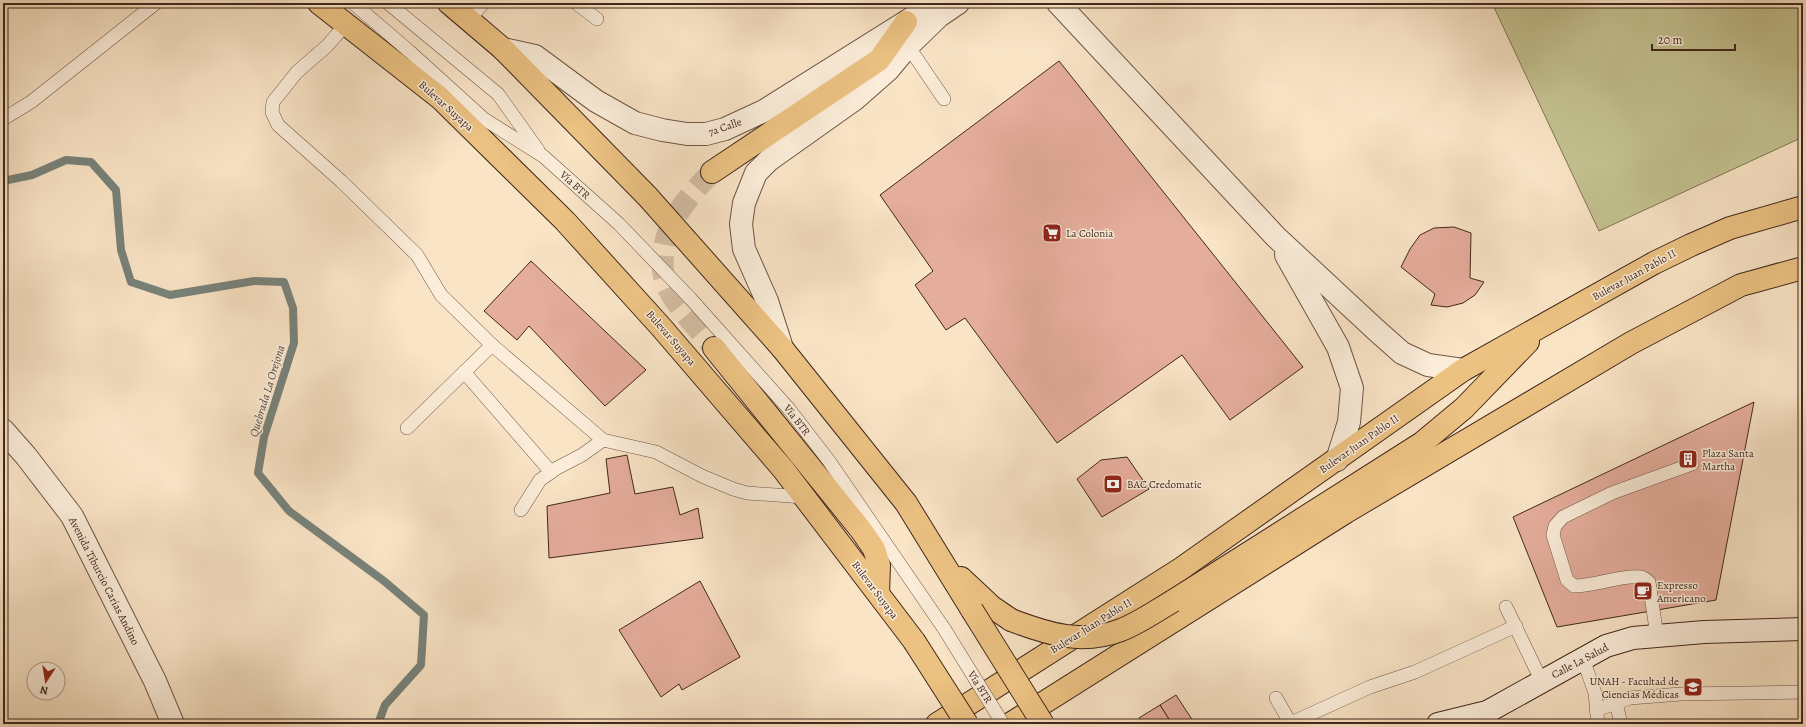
<svg xmlns="http://www.w3.org/2000/svg" width="1806" height="727" font-family="Alegreya,serif">
<style>
.green{fill:#c4c291;stroke:#827456}
.lines{fill:none;stroke-linecap:round;stroke-linejoin:round}
.stream{stroke:#78827a;stroke-width:8}
.building{fill:#e5ad9c;stroke:#40271b}
.primary-tunnel{stroke:#d4bea4;stroke-width:22;stroke-dasharray:22 11;stroke-linecap:butt}
.service-casing{stroke:#6e5646;stroke-width:14}
.minor-casing{stroke:#6e5646;stroke-width:24}
.secondary-casing{stroke:#40271b;stroke-width:24}
.primary-casing{stroke:#40271b;stroke-width:24}
.service{stroke:#fbedda;stroke-width:13}
.minor{stroke:#fbedda;stroke-width:22}
.secondary{stroke:#fbedda;stroke-width:22}
.primary{stroke:#ecc283;stroke-width:22}
.service-bridge-casing{stroke:#6e5646;stroke-width:14;stroke-linecap:butt}
.primary-bridge-casing{stroke:#40271b;stroke-width:24;stroke-linecap:butt}
.service-bridge{stroke:#fbedda;stroke-width:13}
.primary-bridge{stroke:#ecc283;stroke-width:22}
.labels{text-anchor:middle;dominant-baseline:central;stroke-width:3;stroke-linejoin:round;paint-order:stroke}
.street-label{font-size:11px;fill:#40271b;stroke:#fbedda}
.poi-label{font-size:11px;fill:#40271b;stroke:#fbedda;text-anchor:start}
.water-label{font-size:12px;font-style:italic;fill:#584d42;stroke:#fbedda}
</style>
<rect width="100%" height="100%" fill="#f9e4c6"/>
<filter id="stains"><feTurbulence type="fractalNoise" baseFrequency=".005" numOctaves="4"/><feColorMatrix values="0 0 0 0 .2 0 0 0 0 .09 0 0 0 0 .02 0 0 0 .5 -.17"/></filter>
<radialGradient id="worn" r=".72"><stop offset=".6" stop-color="#630" stop-opacity="0"/><stop offset="1" stop-color="#630" stop-opacity=".3"/></radialGradient>
<path class="green" d="M1492 3H1803V137L1599 231Z"/>
<g class="lines">
<path class="stream" d="M3 181 32 175 66 160 91 162 116 190 121 250 131 282 170 295 254 281 284 282 293 308 294 343 264 437 258 473 289 511 384 581 424 615 421 665 385 705 378 724"/>
</g>
<g class="building">
<path d="M1059 61 1303 367 1230 420 1182 355 1057 443 965 318 946 330 915 285 933 271 880 195Z"/>
<path d="M1454 227 1471 233 1470 278 1484 282 1475 295 1463 303 1447 307 1431 305 1435 294 1401 267 1410 249 1420 235 1434 228Z"/>
<path d="M531 261 646 370 605 406 529 326 517 340 484 311Z"/>
<path d="M1754 402 1716 600 1557 627 1513 517Z"/>
<path d="M627 455 635 494 673 487 680 515 698 508 703 538 549 558 547 506 610 493 606 459Z"/>
<path d="M1127 457 1149 489 1102 517 1077 479 1101 460Z"/>
<path d="M700 581 740 657 682 690 679 684 661 697 619 630Z"/>
<path d="M1176 695 1193 721 1188 724H1172L1160 705Z"/>
<path d="M1160 705 1172 724H1143L1139 718Z"/>
</g>
<g class="lines">
<path class="primary-tunnel" d="M712 172C688 197 665 222 663 258 662 269 663 277 668 288 679 310 699 329 714 348"/>
<defs>
<g id="service">
<path d="M353 3 409 51 484 119 543 156 619 224 690 298 789 409 829 461 945 630"/>
<path d="M388 3 498 94 538 150"/>
<path d="M576 3 597 19"/>
<path d="M469 20 483 3"/>
<path d="M346 24 327 46 297 72 273 102 272 112 278 125 341 181 417 255 441 295 492 345 603 440 656 452 702 476 733 489 747 493 804 497"/>
<path d="M908 46 944 99"/>
<path d="M3 119 31 102 156 3"/>
<path d="M464 372 551 472"/>
<path d="M407 428 492 345"/>
<path d="M521 510 540 480 557 468 582 455 603 440"/>
<path d="M1506 607 1542 682"/>
<path d="M1657 636 1649 582C1647 580 1644 578 1641 577 1619 575 1596 586 1574 586L1567 580 1553 535 1555 526 1563 517 1612 493 1692 464"/>
<path d="M1583 659 1595 693 1598 724"/>
<path d="M1276 698 1291 724"/>
<path d="M1616 703 1621 724"/>
<path d="M1596 710 1630 698 1681 694 1803 692"/>
<path d="M1291 723 1370 687 1415 672 1516 626"/>
</g>
<g id="minor">
<path d="M1058 3 1276 237 1375 329 1402 353 1428 365 1463 370"/>
<path d="M503 49 535 56 596 101 635 123 662 130 687 134H706L725 129 764 111 936 3"/>
<path d="M1286 255 1338 347 1352 388 1349 422 1337 460"/>
<path d="M782 348 767 301 744 249 741 224 744 203 756 173 769 160 855 99 888 70 908 46 939 16 958 3"/>
<path d="M3 430 26 456 72 516 155 681 173 724"/>
</g>
<path id="secondary" d="M1438 724 1487 712 1606 646 1633 638 1704 632 1803 629"/>
<g id="primary">
<path d="M319 3 440 98 565 221 661 327 783 469 914 641"/>
<path d="M449 3 503 49 648 197 782 348 906 503 972 610"/>
<path d="M712 172 879 60 906 22"/>
<path d="M714 348 861 530 874 549 879 565 878 593"/>
<path d="M961 578 992 607 1011 620"/>
<path d="M1173 601 1422 443 1464 408 1528 342"/>
<path d="M937 724 1182 568 1463 370 1654 263 1691 245 1730 228 1803 207"/>
<path d="M1010 724 1346 512 1631 343 1741 285 1803 268"/>
</g>
</defs>
<use href="#service" class="service-casing"/>
<use href="#minor" class="minor-casing"/>
<use href="#secondary" class="secondary-casing"/>
<use href="#primary" class="primary-casing"/>
<use href="#service" class="service"/>
<use href="#minor" class="minor"/>
<use href="#secondary" class="secondary"/>
<use href="#primary" class="primary"/>
<defs>
<path id="service-bridge" d="M945 630 1003 724"/>
<g id="primary-bridge">
<path d="M972 610 1043 724"/>
<path d="M1011 620C1048 634 1082 645 1121 630 1139 623 1156 611 1173 601"/>
<path d="M914 641 967 724"/>
</g>
</defs>
<use href="#service-bridge" class="service-bridge-casing"/>
<use href="#primary-bridge" class="primary-bridge-casing"/>
<use href="#service-bridge" class="service-bridge"/>
<use href="#primary-bridge" class="primary-bridge"/>
</g>
<defs>
<symbol id="supermarket-square" viewBox="-11 -11 22 22"><rect x="-9" y="-9" width="18" height="18" rx="4" fill="#8f2418" stroke="#fbedda"/><path d="M-6-5.5h2.5l.6 2H6L4.5 2H-2.5L-4.4-4H-6ZM-1.5 3.2a1.3 1.3 0 1 0 .1 0ZM3 3.2a1.3 1.3 0 1 0 .1 0Z" fill="#fff"/></symbol>
<symbol id="building-square" viewBox="-11 -11 22 22"><rect x="-9" y="-9" width="18" height="18" rx="4" fill="#8f2418" stroke="#fbedda"/><path d="M-4-6H4V6H1V3H-1V6H-4ZM-2.5-4.3h1.7v1.8h-1.7ZM.8-4.3h1.7v1.8H.8ZM-2.5-1h1.7V.8h-1.7ZM.8-1h1.7V.8H.8Z" fill="#fff"/></symbol>
<symbol id="bank-square" viewBox="-11 -11 22 22"><rect x="-9" y="-9" width="18" height="18" rx="4" fill="#8f2418" stroke="#fbedda"/><path d="M-6-4H6V4H-6ZM0-2.3a2.3 2.3 0 1 0 0 4.6a2.3 2.3 0 1 0 0-4.6Z" fill="#fff"/></symbol>
<symbol id="cafe-square" viewBox="-11 -11 22 22"><rect x="-9" y="-9" width="18" height="18" rx="4" fill="#8f2418" stroke="#fbedda"/><path d="M-5.5-4.5H6V0H3Q3 3.5 0 3.5H-2.5Q-5.5 3.5-5.5 0ZM3-3.2v2h1.7v-2ZM-6 4.5H4V6H-6Z" fill="#fff"/></symbol>
<symbol id="university-square" viewBox="-11 -11 22 22"><rect x="-9" y="-9" width="18" height="18" rx="4" fill="#8f2418" stroke="#fbedda"/><path d="M0-5L7-2L0 1L-7-2ZM-4 1L0 2.5L4 1V4Q0 6-4 4Z" fill="#fff"/></symbol>
</defs>
<g fill-rule="evenodd">
<use href="#supermarket-square" x="1041" y="222" width="22" height="22"/>
<use href="#building-square" x="1677" y="448" width="22" height="22"/>
<use href="#bank-square" x="1102" y="473" width="22" height="22"/>
<use href="#cafe-square" x="1632" y="580" width="22" height="22"/>
<use href="#university-square" x="1682" y="676" width="22" height="22"/>
</g>
<g class="labels">
<g class="street-label">
<text transform="translate(446 106) rotate(42)">Bulevar Suyapa</text>
<text transform="translate(725 127) rotate(-19)">7a Calle</text>
<text transform="translate(575 185) rotate(42)">Vía BTR</text>
<text transform="translate(1634 275) rotate(-29)">Bulevar Juan Pablo II</text>
<text transform="translate(671 338) rotate(49)">Bulevar Suyapa</text>
<text transform="translate(797 420) rotate(52)">Vía BTR</text>
<text transform="translate(1359 444) rotate(-35)">Bulevar Juan Pablo II</text>
<text transform="translate(104 581) rotate(63)">Avenida Tiburcio Carías Andino</text>
<text transform="translate(875 590) rotate(53)">Bulevar Suyapa</text>
<text transform="translate(1091 626) rotate(-32)">Bulevar Juan Pablo II</text>
<text transform="translate(1580 661) rotate(-28)">Calle La Salud</text>
<text transform="translate(980 687) rotate(58)">Vía BTR</text>
</g>
<g class="poi-label">
<text x="1066" y="233">La Colonia</text>
<text x="1702" y="453">Plaza Santa<tspan x="1702" dy="13">Martha</tspan></text>
<text x="1127" y="484">BAC Credomatic</text>
<text x="1657" y="585">Expresso<tspan x="1657" dy="13">Americano</tspan></text>
<text x="1679" y="681" text-anchor="end">UNAH - Facultad de<tspan x="1679" dy="13">Ciencias Médicas</tspan></text>
</g>
<g class="water-label">
<text transform="translate(267 391) rotate(-73)">Quebrada La Orejona</text>
</g>
</g>
<rect width="1806" height="727" fill="none" stroke="#f9e4c6" stroke-width="16"/>
<rect x="4" y="4" width="1798" height="719" fill="none" stroke="#40271b" stroke-width="2"/>
<rect x="8" y="8" width="1790" height="711" fill="none" stroke="#40271b"/>
<g transform="translate(46 681) rotate(192)"><circle r="19" fill="#fbedda" stroke="#b09e8e"/>
<path d="M0-3L7 15L0 10L-7 15Z" fill="#8f2418"/>
<text y="-6" font-size="11" font-weight="bold" text-anchor="middle" fill="#40271b">N</text>
</g>
<path d="M1652 44v6h83v-6" fill="none" stroke="#40271b" stroke-width="2"/>
<text x="1658" y="44" font-size="12" fill="#40271b" stroke="#fbedda" stroke-width="3" paint-order="stroke">20 m</text>
<rect width="100%" height="100%" filter="url(#stains)"/>
<rect width="100%" height="100%" fill="url(#worn)"/>
</svg>
